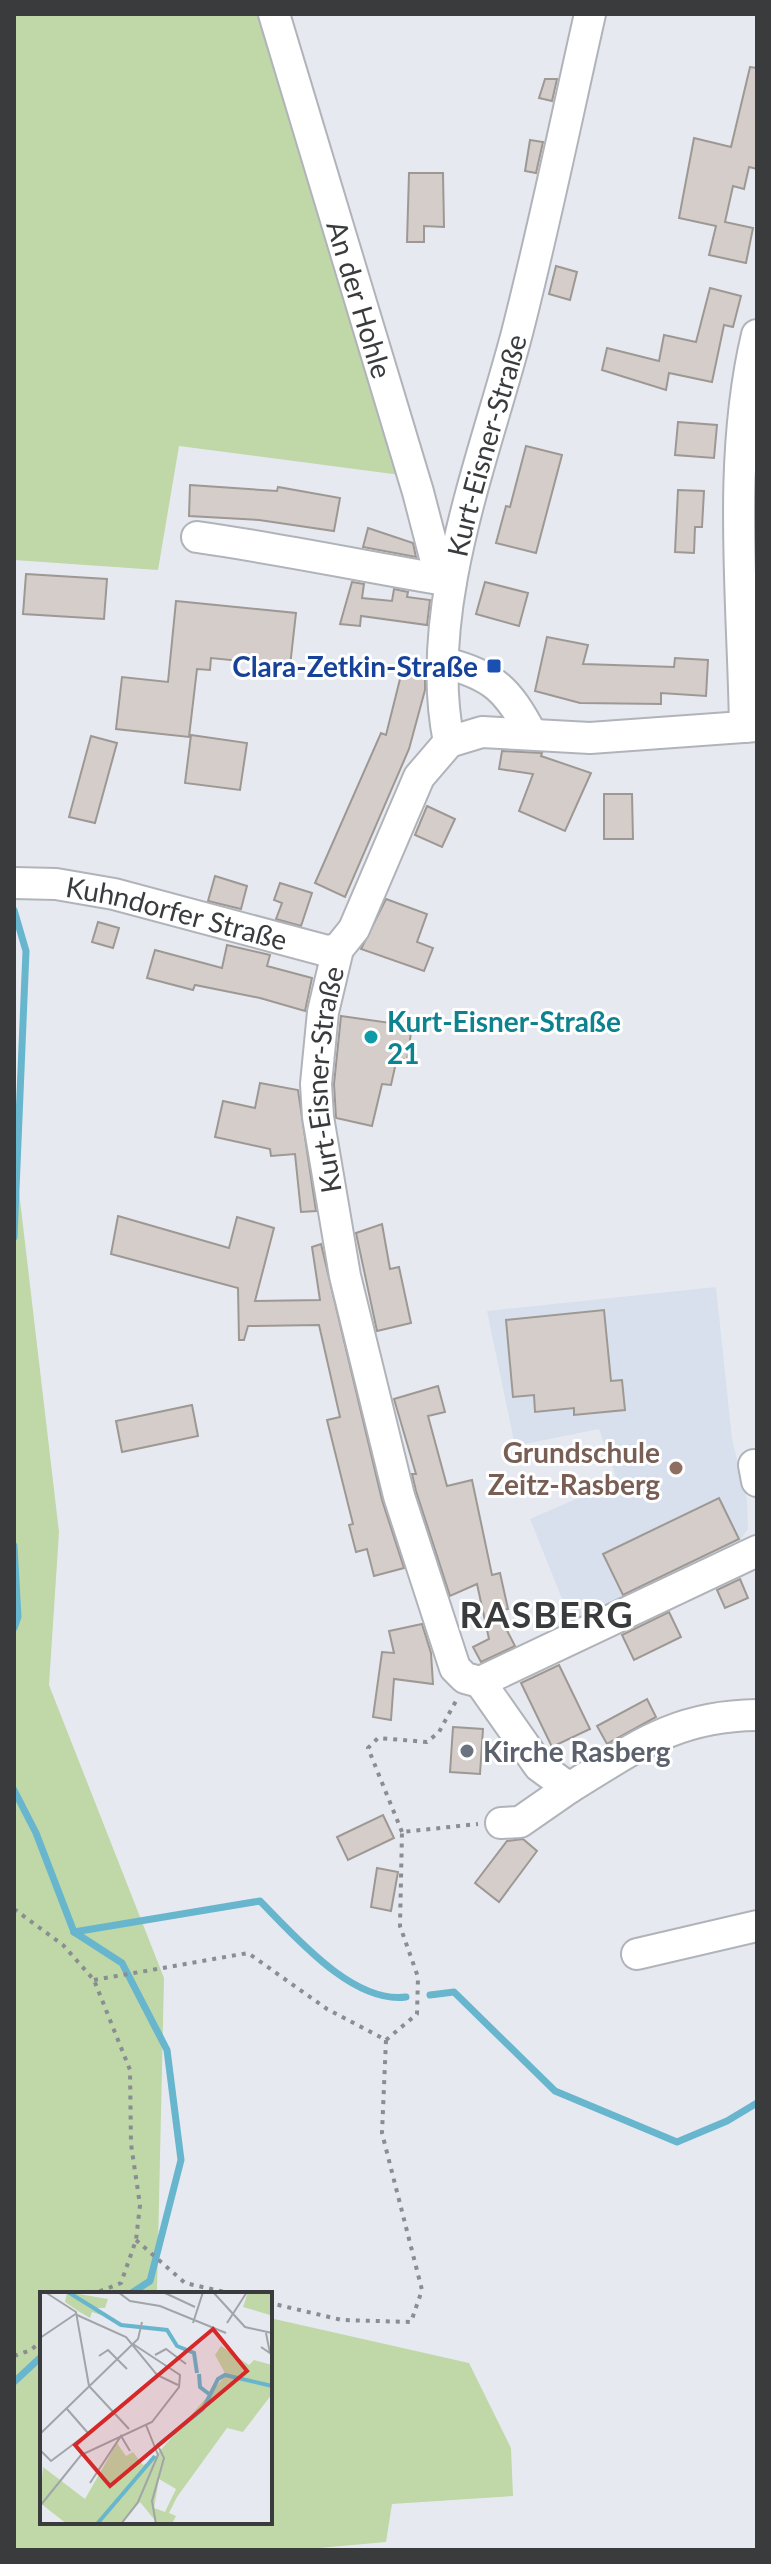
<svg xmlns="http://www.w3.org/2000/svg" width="771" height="2564" font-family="Lato,sans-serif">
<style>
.built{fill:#d7e0ec}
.green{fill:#c0d7a8}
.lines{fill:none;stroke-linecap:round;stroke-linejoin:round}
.stream{stroke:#68b6ce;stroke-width:7}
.building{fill:#d4cdc9;stroke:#9e9894;stroke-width:2}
.minor-casing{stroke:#b0b4ba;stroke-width:34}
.path{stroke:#8a8d91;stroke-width:4;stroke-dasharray:4 6;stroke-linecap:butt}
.minor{stroke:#fff;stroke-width:30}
.transit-dot{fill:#1a4fb4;stroke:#fff;stroke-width:3}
.culture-dot{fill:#0f9aa8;stroke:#fff;stroke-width:3}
.education-dot{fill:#8d6e63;stroke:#fff;stroke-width:3}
.worship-dot{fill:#6b7280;stroke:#fff;stroke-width:3}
.labels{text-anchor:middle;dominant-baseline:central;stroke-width:6;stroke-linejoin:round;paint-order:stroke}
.street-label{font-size:28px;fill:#393b3d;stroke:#fff}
.transit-label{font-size:28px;font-weight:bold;fill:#164399;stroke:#fff;text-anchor:end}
.culture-label{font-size:28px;font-weight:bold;fill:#0d838f;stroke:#fff;text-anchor:start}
.education-label{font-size:28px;font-weight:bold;fill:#785e54;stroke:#fff;text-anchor:end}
.worship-label{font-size:28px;font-weight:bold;fill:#5b616d;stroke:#fff;text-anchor:start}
.district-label{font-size:36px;font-weight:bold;letter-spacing:2px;fill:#393b3d;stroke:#fff}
.inset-river{fill:none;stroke:#68b6ce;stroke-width:4}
.inset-road{fill:none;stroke:#a1a4a8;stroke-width:2}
.view{fill:#d62828;fill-opacity:0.15;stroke:#d62828;stroke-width:4}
.inset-edge{fill:none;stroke:#393b3d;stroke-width:4}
</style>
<rect width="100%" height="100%" fill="#e6eaf0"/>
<path class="built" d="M716 1287 732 1439 747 1500 748 1529 740 1540 571 1621 530 1519 576 1499 620 1489 599 1429 515 1446 487 1311Z"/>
<g class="green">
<path d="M14 14H260L408 476 179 446 158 570 14 560Z"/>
<path d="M14 1149 59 1532 49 1685 164 1978 157 2292 162 2294H42V2522H270V2318L469 2363 511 2448 513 2496 392 2504 386 2542 297 2550H14Z"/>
</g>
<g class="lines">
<g class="stream">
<path d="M14 910 26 951 14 1237"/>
<path d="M14 1546 18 1617 14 1628"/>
<path d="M14 1790 36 1833 74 1932"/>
<path d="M74 1932 122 1963 167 2050 181 2160 150 2281 130 2294"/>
<path d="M74 1932 260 1901C294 1935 352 2004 406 1997"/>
<path d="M430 1995 454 1992 555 2091 677 2142 727 2121 757 2103"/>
<path d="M14 2382 42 2356"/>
</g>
</g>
<g class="building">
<path d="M750 67 757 68V169L749 167 744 189 733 186 725 222 753 228 746 263 709 255 716 226 679 218 694 138 731 147Z"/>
<path d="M545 79H557L552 101 539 98Z"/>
<path d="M530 140 543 142 536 173 525 171Z"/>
<path d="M409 173H443L444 227 424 226V242H407Z"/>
<path d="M556 266 577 272 570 300 549 294Z"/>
<path d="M710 288 741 296 733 327 724 325 712 382 669 373 666 390 602 370 607 348 659 361 664 335 696 342Z"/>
<path d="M678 422 717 425 714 458 675 455Z"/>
<path d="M526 446 562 455 536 553 496 543 506 506 510 507Z"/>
<path d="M190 485 277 491 278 487 340 498 334 531 259 520 189 516Z"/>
<path d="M678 490 704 491 702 527H695L694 553 675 552Z"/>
<path d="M368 528 413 543 416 557 363 547Z"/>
<path d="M26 574 107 579 104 619 23 614Z"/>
<path d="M352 582 364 584 362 598 392 601 394 589 408 592 407 597 430 600 427 625 361 616 360 626 340 624Z"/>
<path d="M485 582 528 593 519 626 476 614Z"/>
<path d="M176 601 296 613 290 666 211 658 210 670 197 669 189 737 116 729 122 677 168 682Z"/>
<path d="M547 637 588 645 583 664 674 667 675 658 708 660 706 696 661 693V704L580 703 535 691Z"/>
<path d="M401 661 425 662V690L409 749 345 897 315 883 381 733 386 735 400 679Z"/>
<path d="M191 735 247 743 240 790 185 783Z"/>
<path d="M91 736 117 743 95 823 69 817Z"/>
<path d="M502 751 542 753 541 756 591 773 565 831 519 811 533 774 499 769Z"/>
<path d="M604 794H632L633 839H604Z"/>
<path d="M427 806 455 819 442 847 415 835Z"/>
<path d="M215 876 247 886 241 909 208 901Z"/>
<path d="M280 883 312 893 301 926 276 919 282 903 274 900Z"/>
<path d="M386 899 427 914 417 942 433 948 424 971 361 949Z"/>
<path d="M98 922 119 928 113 948 92 942Z"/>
<path d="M227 945 270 955 267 966 312 978 305 1011 260 998 195 985 193 990 147 978 155 950 222 968Z"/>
<path d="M341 1016 412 1026 407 1060 397 1058 391 1085 382 1084 372 1126 336 1118 334 1084Z"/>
<path d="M260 1083 298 1090 316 1211 301 1212 295 1154 271 1156 270 1149 215 1137 223 1101 255 1108Z"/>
<path d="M118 1216 229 1248 237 1217 274 1228 255 1301 320 1300 312 1247 321 1244 382 1500 404 1568 374 1576 367 1549 356 1552 349 1525 353 1524 327 1420 340 1417 319 1325 248 1326 244 1340H239L238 1288 111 1254Z"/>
<path d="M382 1224 390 1269 399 1267 411 1323 377 1331 356 1233Z"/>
<path d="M604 1310 611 1381 622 1380 625 1410 574 1415V1408L535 1412 534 1395 513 1397 506 1320Z"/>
<path d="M438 1386 445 1412 428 1416 447 1486 472 1480 492 1575 500 1573 508 1609 497 1611 515 1646 481 1662 473 1647 489 1639 477 1584 450 1596 416 1491 412 1474H416L394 1399Z"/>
<path d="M192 1405 198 1436 122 1452 116 1421Z"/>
<path d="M719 1498 739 1539 623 1595 603 1554Z"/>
<path d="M740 1579 748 1598 725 1608 717 1590Z"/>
<path d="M669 1612 681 1637 634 1660 622 1635Z"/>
<path d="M422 1624 431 1653 433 1684 394 1679 391 1720 373 1717 382 1652 394 1653 389 1631Z"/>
<path d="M559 1665 590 1729 552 1747 521 1683Z"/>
<path d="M647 1699 656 1717 607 1744 597 1726Z"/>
<path d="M453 1727 483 1729 480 1774 450 1772Z"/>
<path d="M383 1815 394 1838 348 1860 337 1837Z"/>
<path d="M523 1839 537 1851 499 1902 475 1883 507 1841Z"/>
<path d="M377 1868 398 1872 391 1911 371 1907Z"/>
</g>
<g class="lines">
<defs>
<g id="minor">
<path id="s1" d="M274 14 418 492 437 565 451 581"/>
<path d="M197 537C282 549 366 567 451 581"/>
<path d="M445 663C493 675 508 690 531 733"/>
<path d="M745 727C743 598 727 461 757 335"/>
<path id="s2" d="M449 742C422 611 484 459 517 333 544 228 566 120 590 14"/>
<path id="s3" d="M14 883 56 884 114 894 327 951 338 949"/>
<path d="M754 1465 757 1481"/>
<path id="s4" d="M480 1682 465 1678 455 1668 399 1496 345 1276 318 1117 316 1084 323 1012 338 949 354 929 419 777 449 742 482 732 590 738 757 726"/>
<path d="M480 1682 539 1766 569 1788C636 1747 675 1716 757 1715"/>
<path d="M480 1682 757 1551"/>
<path d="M501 1823 520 1822 569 1788"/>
<path d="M637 1954 757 1926"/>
</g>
</defs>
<use href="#minor" class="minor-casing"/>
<g class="path">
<path d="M402 1832 368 1748 378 1738 427 1742 439 1732 456 1701"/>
<path d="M14 1909 63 1945 94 1980 130 2070 131 2144 140 2205 136 2240 121 2283 93 2294"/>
<path d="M94 1980 248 1953 327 2009 386 2040 382 2133 422 2290 411 2322 342 2320 270 2303"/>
<path d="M386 2040 417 2014 418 1977 400 1926 402 1832 478 1824"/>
<path d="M136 2240 185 2283 233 2294"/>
<path d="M14 2356 31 2350 42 2340"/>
</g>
<use href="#minor" class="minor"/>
</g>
<rect class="transit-dot" x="486" y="658" width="16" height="16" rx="4"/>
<circle class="culture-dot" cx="371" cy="1037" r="8"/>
<circle class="education-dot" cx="676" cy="1468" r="8"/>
<circle class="worship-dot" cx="467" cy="1751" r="8"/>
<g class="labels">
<g class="street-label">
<text stroke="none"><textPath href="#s1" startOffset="298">An der Hohle</textPath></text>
<text stroke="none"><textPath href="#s2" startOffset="302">Kurt-Eisner-Straße</textPath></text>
<text stroke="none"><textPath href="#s3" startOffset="166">Kuhndorfer Straße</textPath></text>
<text stroke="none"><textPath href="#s4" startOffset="636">Kurt-Eisner-Straße</textPath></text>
</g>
<g class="transit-label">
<text x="478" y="666">Clara-Zetkin-Straße</text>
</g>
<g class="culture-label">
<text x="387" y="1021">Kurt-Eisner-Straße<tspan x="387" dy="32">21</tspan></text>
</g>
<g class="education-label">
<text x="660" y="1452">Grundschule<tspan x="660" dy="32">Zeitz-Rasberg</tspan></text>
</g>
<g class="worship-label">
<text x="483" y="1751">Kirche Rasberg</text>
</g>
<g class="district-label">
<text x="547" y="1614">RASBERG</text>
</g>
</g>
<g transform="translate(40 2292)">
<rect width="232" height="232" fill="#e6eaf0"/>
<path d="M27 0 68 7 65 16H50L67 25 52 20 50 26 38 19 25 10ZM208 0H232L230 23 203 15ZM181 54 209 73 214 68 232 73V102L203 140 187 136 137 205 129 221 136 224 132 232H118L100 210 82 232H27L0 211 3 175 45 207 77 151 86 164 93 160 103 173 111 169 186 83 175 63ZM119 187 136 197 125 220 114 216Z" fill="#c0d7a8" fill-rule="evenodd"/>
<path class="inset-river" d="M28 0 81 33 127 38 137 54 154 61 157 81M159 82 160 95 169 102M117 154 163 117 178 87 185 83 232 94M57 232 115 164"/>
<path class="inset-road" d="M5 0 36 20 49 94 89 137M78 0 90 9 120 14 186 41M173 0 205 35 232 41M125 1 155 15M37 23 86 45 117 83 138 93M153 31 163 0M187 31 207 0M0 46 37 21M221 55 230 61 226 41M115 63 126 57 146 72M59 64 68 58 87 77M27 117 48 141M0 142 98 47 102 30M0 158 11 169 75 121M50 191 81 144 90 159M0 214 41 163 112 130 139 95 140 83 93 52M81 232 98 210 118 163 106 133M116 232 112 209 124 166 119 156"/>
<path class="view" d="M173 37 207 79 70 194 35 153Z"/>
<rect width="232" height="232" class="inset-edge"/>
</g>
<rect width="771" height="2564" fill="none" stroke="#393b3d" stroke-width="32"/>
</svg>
